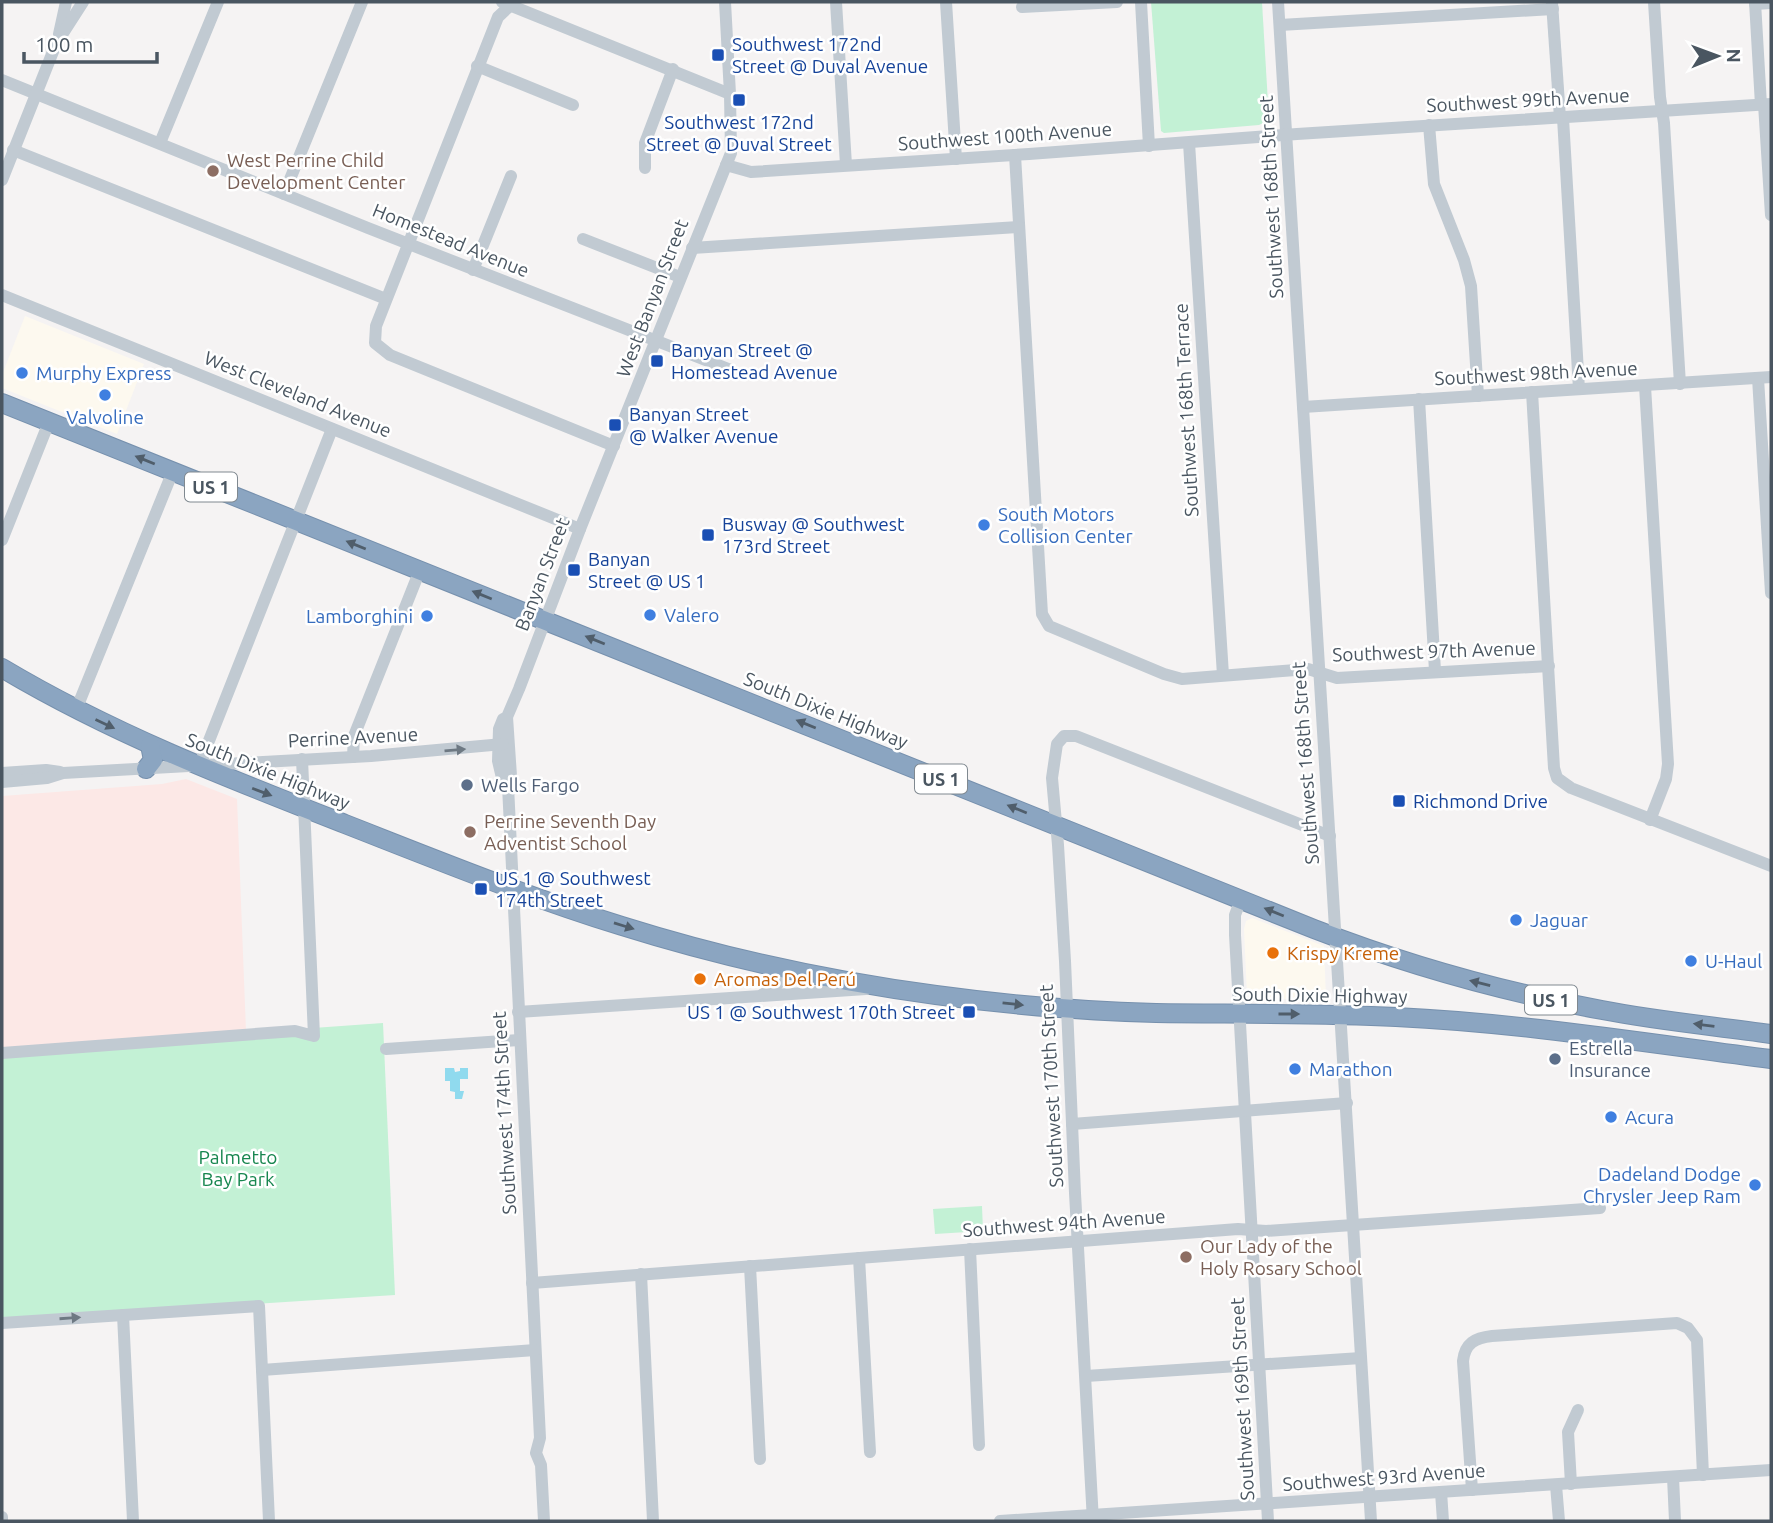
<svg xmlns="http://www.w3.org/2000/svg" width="1773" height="1523" font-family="Ubuntu,sans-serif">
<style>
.commercial{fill:#fdf9ef}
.medical{fill:#fce8e6}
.green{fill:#c3f1d5}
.water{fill:#90daee}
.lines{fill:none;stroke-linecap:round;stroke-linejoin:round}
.highway-casing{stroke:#7690ad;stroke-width:20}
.minor{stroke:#c1cad2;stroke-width:12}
.highway{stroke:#8ba5c1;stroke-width:18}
.oneway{fill:#505e6b}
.oneway2{fill:#6e7983}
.transit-dot{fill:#1a4fb4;stroke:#fff;stroke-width:2.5}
.education-dot{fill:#8d6e63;stroke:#fff;stroke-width:2.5}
.shop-dot{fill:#3f7fe0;stroke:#fff;stroke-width:2.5}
.service-dot{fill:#5c6f8a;stroke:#fff;stroke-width:2.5}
.food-dot{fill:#e8710a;stroke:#fff;stroke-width:2.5}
.labels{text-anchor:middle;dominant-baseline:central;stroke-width:5;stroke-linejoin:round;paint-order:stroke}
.shield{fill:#fff;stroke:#808990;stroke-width:2}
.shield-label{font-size:18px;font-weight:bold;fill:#4a5661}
.transit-label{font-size:19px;fill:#164399;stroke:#fff;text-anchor:start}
.street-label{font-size:19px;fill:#4a5661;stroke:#fff}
.education-label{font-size:19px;fill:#785e54;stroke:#fff;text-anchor:start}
.shop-label{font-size:19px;fill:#366cbe;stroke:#fff;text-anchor:start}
.service-label{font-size:19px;fill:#4e5e75;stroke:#fff;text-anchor:start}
.food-label{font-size:19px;fill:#c56008;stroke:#fff;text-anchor:start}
.park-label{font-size:19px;fill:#17864f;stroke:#fff}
</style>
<rect width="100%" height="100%" fill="#f5f3f3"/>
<g class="commercial">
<path d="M25 316 144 364 117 434 2 388V375Z"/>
<path d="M1252 918 1324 946 1326 999H1251L1247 995 1244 929 1246 921Z"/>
</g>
<path class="medical" d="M186 779 237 799 246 1031 2 1050V796L162 784Z"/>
<g class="green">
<path d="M1151 2H1262L1269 120 1259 125 1164 133 1161 131Z"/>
<path d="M383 1023 395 1295 2 1320V1050Z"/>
<path d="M982 1206 983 1231 935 1234 933 1209Z"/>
</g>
<path class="water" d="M445 1068H454L455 1072 460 1071V1068H468V1079H460V1091H464L462 1099H455V1092L450 1091V1081H445Z"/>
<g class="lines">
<defs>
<g id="highway">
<path d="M2 403 1314 929C1407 965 1503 992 1602 1010 1658 1021 1715 1026 1771 1034"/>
<path d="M2 668C111 733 227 778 345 824 437 860 528 897 622 926 724 958 830 981 936 995 1009 1005 1083 1011 1156 1013 1236 1014 1316 1013 1396 1017 1522 1023 1646 1043 1771 1059"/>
<path d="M146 769 153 760 150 745"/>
</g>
</defs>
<use href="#highway" class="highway-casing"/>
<g class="minor">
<path d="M502 2 730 94"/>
<path d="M514 2 498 17 376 326 375 343 390 355 614 446"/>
<path d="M836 2 846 165"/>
<path d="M946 2 956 159"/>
<path d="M1141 2 1149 146"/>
<path d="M1278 2C1309 508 1341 1015 1371 1521"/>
<path d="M1654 2 1660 97 1664 123 1680 384"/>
<path d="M1755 2 1761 105"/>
<path d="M1552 3 1560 118"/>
<path d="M1755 4 1771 3"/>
<path d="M1022 7 1117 2"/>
<path d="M1280 25 1553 9"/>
<path d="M59 34 66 2"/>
<path d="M477 66 573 105"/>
<path d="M2 80 368 228 731 370"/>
<path d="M1764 104 1771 215"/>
<path d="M1563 118 1579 389"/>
<path d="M1429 125 1434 184 1464 260 1471 286 1478 396"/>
<path d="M160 143 218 2"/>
<path d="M1189 143 1223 675"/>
<path d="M13 150 386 299"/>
<path d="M1015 155 1042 614 1049 626 1164 674 1182 679 1308 669 1337 678 1549 666"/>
<path d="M726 165 751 172 1029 154 1297 134 1771 104"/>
<path d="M645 168V143L673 69"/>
<path d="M2 180 56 44 83 2"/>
<path d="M284 194 362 2"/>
<path d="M583 239 680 277"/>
<path d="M692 248 1019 227"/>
<path d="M473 270 511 176"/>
<path d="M2 295 580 529"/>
<path d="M1758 378 1771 593"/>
<path d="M1645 386 1668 764 1666 779 1650 820"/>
<path d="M1532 392 1554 768 1557 778 1571 788 1771 866"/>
<path d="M1419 399 1435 671"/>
<path d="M1303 407 1771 377"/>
<path d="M2 540 49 422"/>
<path d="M76 710 173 471"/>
<path d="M507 717 511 776 508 786 502 778 498 761 499 729 503 719 507 717 519 689 580 529 731 153 730 94 725 2"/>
<path d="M353 757 354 736 420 570"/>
<path d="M199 766 332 429"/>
<path d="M2 773 46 770 60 772"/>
<path d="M2 782 47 778 63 773 371 756 503 744"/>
<path d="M508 786 540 1438 536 1453 541 1465 544 1521"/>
<path d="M1241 899 1235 915V935L1268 1521"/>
<path d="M763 994C777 988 785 981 776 966"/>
<path d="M518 1012 866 989"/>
<path d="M386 1049 519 1040"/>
<path d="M2 1053 295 1031 314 1036 302 759"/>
<path d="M1072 1124 1347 1103"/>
<path d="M970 1249 979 1445"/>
<path d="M859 1258 870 1452"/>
<path d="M750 1266 760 1459"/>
<path d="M641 1274 653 1521"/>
<path d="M532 1283 1238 1229 1266 1231 1600 1208"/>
<path d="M123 1315 133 1521"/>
<path d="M2 1323 259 1306 269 1521"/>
<path d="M262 1370 535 1350"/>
<path d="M1086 1376 1361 1358"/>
<path d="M1673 1477 1675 1521"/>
<path d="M1571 1484 1568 1432 1578 1410"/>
<path d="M1556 1485 1559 1521"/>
<path d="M1472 1490 1463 1361C1465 1343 1475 1338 1492 1336L1677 1323 1688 1328 1697 1340 1703 1475"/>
<path d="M1441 1492 1443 1521"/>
<path d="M2 1517V1521"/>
<path d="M1000 1521 1771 1470"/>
<path d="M1093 1521 1075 1193 1065 961 1058 845 1052 778 1057 744 1064 736H1076L1330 836"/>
</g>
<use href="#highway" class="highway"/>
</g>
<defs><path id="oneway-solid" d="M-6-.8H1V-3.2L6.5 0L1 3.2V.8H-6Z" transform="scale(1.75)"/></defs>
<g class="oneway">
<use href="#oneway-solid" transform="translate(145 460) rotate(-158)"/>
<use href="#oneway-solid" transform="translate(356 545) rotate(-158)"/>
<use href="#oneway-solid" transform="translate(482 595) rotate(-158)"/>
<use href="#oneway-solid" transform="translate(595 640) rotate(-158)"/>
<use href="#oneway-solid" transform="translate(105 724) rotate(25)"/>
<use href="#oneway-solid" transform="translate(806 724) rotate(-158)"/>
<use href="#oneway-solid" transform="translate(262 792) rotate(21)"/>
<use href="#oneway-solid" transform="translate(1017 809) rotate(-158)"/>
<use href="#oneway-solid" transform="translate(1274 912) rotate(-158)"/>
<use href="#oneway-solid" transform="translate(624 926) rotate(17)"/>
<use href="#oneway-solid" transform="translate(1480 983) rotate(-166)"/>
<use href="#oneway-solid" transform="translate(1013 1004) rotate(6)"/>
<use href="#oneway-solid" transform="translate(1289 1014)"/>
<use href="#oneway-solid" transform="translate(1704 1025) rotate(-173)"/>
</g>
<g class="oneway2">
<use href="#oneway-solid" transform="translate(455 750) rotate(-5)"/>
<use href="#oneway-solid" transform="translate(70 1318) rotate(-4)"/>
</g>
<g class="transit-dot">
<rect x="711" y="48" width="14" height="14" rx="3.5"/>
<rect x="732" y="93" width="14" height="14" rx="3.5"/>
<rect x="650" y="354" width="14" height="14" rx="3.5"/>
<rect x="608" y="418" width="14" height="14" rx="3.5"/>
<rect x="701" y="528" width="14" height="14" rx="3.5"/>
<rect x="567" y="563" width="14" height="14" rx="3.5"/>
<rect x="1392" y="794" width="14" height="14" rx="3.5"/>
<rect x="474" y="882" width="14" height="14" rx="3.5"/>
<rect x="962" y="1005" width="14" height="14" rx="3.5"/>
</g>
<g class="education-dot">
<circle cx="213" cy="171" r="7"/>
<circle cx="470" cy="832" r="7"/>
<circle cx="1186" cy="1257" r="7"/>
</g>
<g class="shop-dot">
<circle cx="22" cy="373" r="7"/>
<circle cx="105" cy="395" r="7"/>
<circle cx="984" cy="525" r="7"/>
<circle cx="650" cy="615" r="7"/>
<circle cx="427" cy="616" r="7"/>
<circle cx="1516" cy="920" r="7"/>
<circle cx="1691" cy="961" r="7"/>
<circle cx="1295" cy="1069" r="7"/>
<circle cx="1611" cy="1117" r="7"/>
<circle cx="1755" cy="1185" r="7"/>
</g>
<g class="service-dot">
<circle cx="467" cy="785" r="7"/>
<circle cx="1555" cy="1059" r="7"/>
</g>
<g class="food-dot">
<circle cx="1273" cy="953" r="7"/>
<circle cx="700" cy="979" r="7"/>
</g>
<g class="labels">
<g class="shield">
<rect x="185" y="472.5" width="52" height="29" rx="5"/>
<rect x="915" y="764.5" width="52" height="29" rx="5"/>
<rect x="1525" y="985.5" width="52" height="29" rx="5"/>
</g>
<g class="shield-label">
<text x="211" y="487">US 1</text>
<text x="941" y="779">US 1</text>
<text x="1551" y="1000">US 1</text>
</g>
<g class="transit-label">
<text x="732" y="44">Southwest 172nd<tspan x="732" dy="22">Street @ Duval Avenue</tspan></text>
<text x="739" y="122" text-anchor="middle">Southwest 172nd<tspan x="739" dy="22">Street @ Duval Street</tspan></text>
<text x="671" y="350">Banyan Street @<tspan x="671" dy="22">Homestead Avenue</tspan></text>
<text x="629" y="414">Banyan Street<tspan x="629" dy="22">@ Walker Avenue</tspan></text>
<text x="722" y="524">Busway @ Southwest<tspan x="722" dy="22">173rd Street</tspan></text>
<text x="588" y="559">Banyan<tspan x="588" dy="22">Street @ US 1</tspan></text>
<text x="1413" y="801">Richmond Drive</text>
<text x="495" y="878">US 1 @ Southwest<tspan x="495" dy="22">174th Street</tspan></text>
<text x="955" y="1012" text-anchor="end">US 1 @ Southwest 170th Street</text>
</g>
<g class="street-label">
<text transform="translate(1528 100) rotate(-3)">Southwest 99th Avenue</text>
<text transform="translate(1005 136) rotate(-4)">Southwest 100th Avenue</text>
<text transform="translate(1271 197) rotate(-93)">Southwest 168th Street</text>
<text transform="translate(451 240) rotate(22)">Homestead Avenue</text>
<text transform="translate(652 298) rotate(-69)">West Banyan Street</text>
<text transform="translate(1536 373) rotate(-3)">Southwest 98th Avenue</text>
<text transform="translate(298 394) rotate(22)">West Cleveland Avenue</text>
<text transform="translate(1186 410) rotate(-93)">Southwest 168th Terrace</text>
<text transform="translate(542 574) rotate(-69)">Banyan Street</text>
<text transform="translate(1434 651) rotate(-2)">Southwest 97th Avenue</text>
<text transform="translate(826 710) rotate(22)">South Dixie Highway</text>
<text transform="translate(353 737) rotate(-3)">Perrine Avenue</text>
<text transform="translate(1305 763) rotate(-94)">Southwest 168th Street</text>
<text transform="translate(268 771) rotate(22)">South Dixie Highway</text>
<text transform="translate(1320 995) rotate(1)">South Dixie Highway</text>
<text transform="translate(1051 1086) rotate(-93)">Southwest 170th Street</text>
<text transform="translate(504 1113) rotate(-93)">Southwest 174th Street</text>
<text transform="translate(1064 1223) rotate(-4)">Southwest 94th Avenue</text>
<text transform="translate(1242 1399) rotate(-93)">Southwest 169th Street</text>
<text transform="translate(1384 1477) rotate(-4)">Southwest 93rd Avenue</text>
</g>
<g class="education-label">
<text x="227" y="160">West Perrine Child<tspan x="227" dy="22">Development Center</tspan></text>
<text x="484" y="821">Perrine Seventh Day<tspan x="484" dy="22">Adventist School</tspan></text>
<text x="1200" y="1246">Our Lady of the<tspan x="1200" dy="22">Holy Rosary School</tspan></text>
</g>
<g class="shop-label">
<text x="36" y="373">Murphy Express</text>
<text x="105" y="417" text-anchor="middle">Valvoline</text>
<text x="998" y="514">South Motors<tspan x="998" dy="22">Collision Center</tspan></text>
<text x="664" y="615">Valero</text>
<text x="413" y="616" text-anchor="end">Lamborghini</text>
<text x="1530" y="920">Jaguar</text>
<text x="1705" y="961">U-Haul</text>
<text x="1309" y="1069">Marathon</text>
<text x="1625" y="1117">Acura</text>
<text x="1741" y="1174" text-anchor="end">Dadeland Dodge<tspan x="1741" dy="22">Chrysler Jeep Ram</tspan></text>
</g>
<g class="service-label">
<text x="481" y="785">Wells Fargo</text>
<text x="1569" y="1048">Estrella<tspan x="1569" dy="22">Insurance</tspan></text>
</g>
<g class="food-label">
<text x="1287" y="953">Krispy Kreme</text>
<text x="714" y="979">Aromas Del Perú</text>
</g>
<g class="park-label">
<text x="238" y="1157">Palmetto<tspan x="238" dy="22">Bay Park</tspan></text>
</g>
</g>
<rect width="1773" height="1523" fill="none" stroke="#4a5661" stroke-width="7"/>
<g transform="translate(1717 56) rotate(89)" stroke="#ffffff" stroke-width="5" paint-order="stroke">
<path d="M0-5L12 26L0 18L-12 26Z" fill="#4a5661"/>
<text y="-10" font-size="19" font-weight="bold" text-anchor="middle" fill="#4a5661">N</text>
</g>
<path d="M24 52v10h133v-10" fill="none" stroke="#4a5661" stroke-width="3.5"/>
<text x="35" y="52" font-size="21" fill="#4a5661" stroke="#ffffff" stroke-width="5" paint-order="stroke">100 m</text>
</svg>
